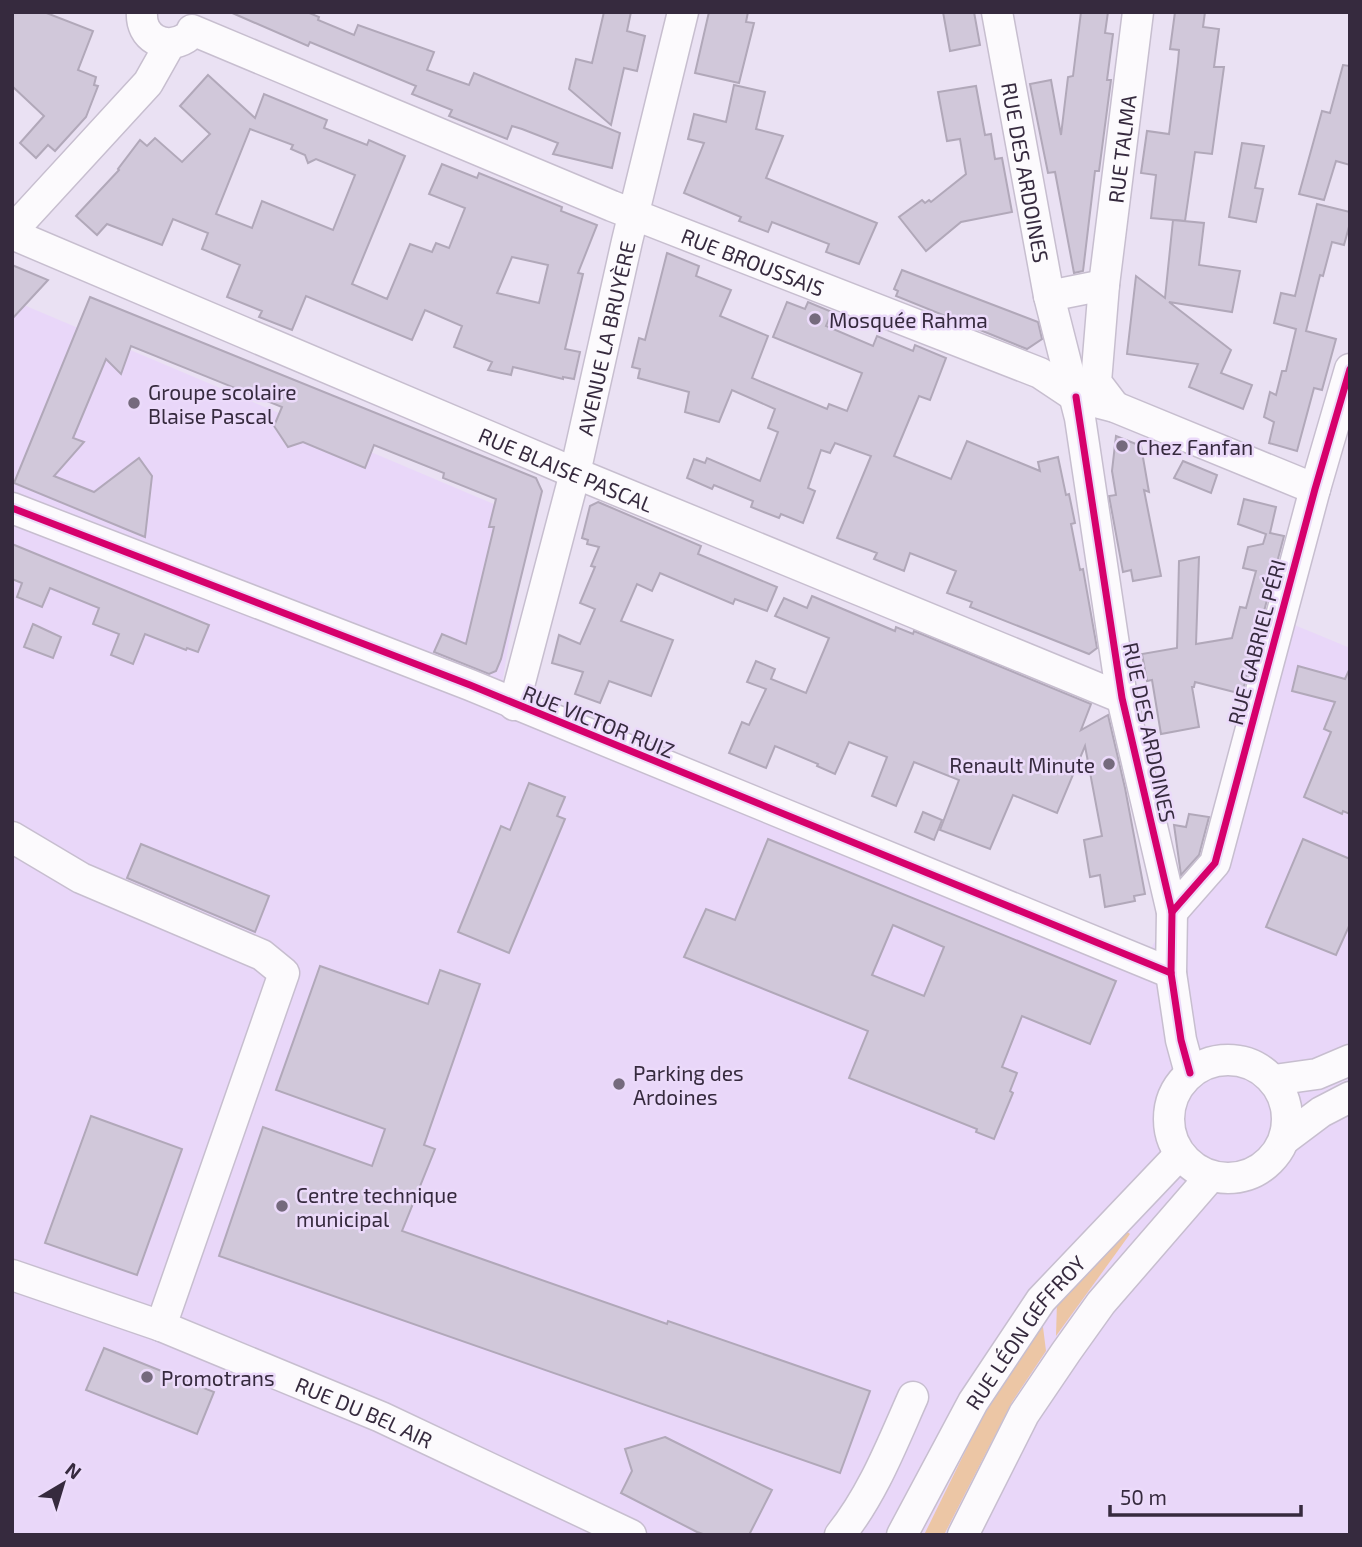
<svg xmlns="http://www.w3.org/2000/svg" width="1362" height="1547" font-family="'Exo 2',sans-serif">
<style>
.built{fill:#e9d7f9}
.green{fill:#ecc6a5}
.building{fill:#d1c8da;stroke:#b1a8b9;stroke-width:2;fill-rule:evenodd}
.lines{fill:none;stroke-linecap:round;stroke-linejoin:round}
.minor-casing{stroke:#c7becf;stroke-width:33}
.minor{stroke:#fcfafd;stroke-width:30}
.cycleway-casing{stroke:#ebdafa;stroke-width:11}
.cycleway{stroke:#d6006c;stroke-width:7}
.poi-dot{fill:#756a7d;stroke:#ebdafa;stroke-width:2.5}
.labels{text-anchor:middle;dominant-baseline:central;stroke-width:5;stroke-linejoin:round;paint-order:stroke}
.street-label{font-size:21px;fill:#362a3e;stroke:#ebdafa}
.poi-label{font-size:21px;fill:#362a3e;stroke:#ebdafa;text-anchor:start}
</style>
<rect width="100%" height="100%" fill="#eae1f3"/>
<g class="built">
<path d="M12 300 529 519 500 697 12 507Z"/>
<path d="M12 517 1143 962 1172 912 1215 863 1280 619 1350 648V1535H12Z"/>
</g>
<g class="green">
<path d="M1125 1230 1130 1234 1056 1336 1057 1301Z"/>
<path d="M1042 1319 1046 1351 1012 1402 944 1535H924L995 1391Z"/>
</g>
<g class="building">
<path d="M12 12H44L93 31 78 70 96 77 94 85 98 86 86 117 55 151 48 145 36 158 20 143 44 116 12 86Z"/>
<path d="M230 12H307L319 17 318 20 354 35 358 25 434 52 427 70 469 85 474 73 620 133 612 168 553 154 558 143 522 129 512 126 507 139 449 116 452 110 412 94 416 86 310 42 308 46Z"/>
<path d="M604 12H631L627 31 645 36 637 71 624 68 611 125 569 89 576 59 592 63Z"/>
<path d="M709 12H748L746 22 754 23 739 83 695 73Z"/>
<path d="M943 12H974L980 45 950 51Z"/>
<path d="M1081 12H1108L1105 33 1113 34 1107 80H1111L1099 171H1095L1083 271 1074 273 1055 172 1048 173 1030 84 1051 80 1061 135 1068 77 1073 76Z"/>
<path d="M1175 12H1205L1203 27 1219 29 1214 67H1224L1212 154 1195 152 1185 221 1151 218 1156 175 1141 173 1147 131 1169 134 1178 62 1179 50 1170 49Z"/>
<path d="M1343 65 1350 66V165L1336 161 1324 200 1299 194 1322 111 1330 113Z"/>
<path d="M208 75 255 118 264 94 327 120 324 128 367 145 369 140 405 156 352 284 387 299 410 244 432 252 436 243 449 248 465 208 429 194 442 164 477 178 479 173 562 207 561 211 597 225 578 273 583 274 565 349 580 352 574 379 563 377V379L513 367 511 375 488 370 492 362 454 347 462 326 425 310 412 340 306 296 292 330 259 317 262 311 227 297 240 265 202 249 208 233 173 219 162 245 107 224 97 235 76 216 119 170 118 169 140 140 147 146 155 138 182 162 210 134 180 106ZM250 129 293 145 291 149 305 155 308 163 316 159 355 175 333 230 262 201 252 228 216 214ZM512 257 548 265 539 303 497 293Z"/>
<path d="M734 85 765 92 756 129 783 136 766 178 877 223 859 264 826 252 829 244 772 222 768 232 739 221 741 217 684 193 704 143 688 139 694 114 726 122Z"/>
<path d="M976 86 985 135 991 134 995 159 1002 158 1012 212 961 222 926 251 899 217 922 200 925 203 929 200 931 202 966 174 960 139 947 141 938 92Z"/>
<path d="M1242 143 1264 146 1255 188 1263 189 1256 222 1229 217Z"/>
<path d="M1317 204 1350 212V223L1344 245 1332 242 1323 276 1320 275 1306 331 1336 339 1322 390 1314 388 1297 451 1269 443 1274 422 1264 417 1270 392 1276 395 1282 371H1286L1296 329 1274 323 1281 293 1295 296Z"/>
<path d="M1173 220 1204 223 1199 265 1240 271 1232 312 1169 302 1231 350 1221 373 1252 385 1243 409 1189 387 1198 364 1127 354 1136 276 1165 298Z"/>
<path d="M667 253 699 266 696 276 731 290 720 316 768 336 752 378 827 409 829 404 847 411 862 373 773 337 787 302 805 309 808 302 832 312 826 326 873 346 877 336 913 351 915 345 946 358 930 400 919 396 894 456 951 479 967 441 1040 471 1038 462 1058 457 1066 495 1069 494 1075 523 1071 524 1080 570 1083 569 1097 648 1089 654 970 607 972 602 947 593 956 571 910 553 904 571 874 559 877 553 837 538 871 456 835 443 830 453 821 450 808 488 815 491 803 523 781 514 779 518 751 507 753 501 714 485 712 489 687 478 694 459 705 463 707 458 760 481 778 432 768 428 775 409 732 390 719 422 685 412 689 392 638 378 640 369 632 367 639 338 645 340Z"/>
<path d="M12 265 48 280 12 319Z"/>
<path d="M902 270 1038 322 1042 339 1027 349 896 296 898 291 894 289Z"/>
<path d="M90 297 536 478 542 491 501 659 496 671 489 674 434 652 442 634 466 644 494 527H489L496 499 443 478 444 473 374 445 365 468 303 442 288 447 274 426 282 407 131 346 121 374 106 359 73 438 84 442 54 476 94 492 139 458 152 476 145 537 14 483Z"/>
<path d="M1116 436 1141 446 1149 492 1144 490 1161 576 1133 581 1131 570 1123 572 1109 496 1116 495 1112 471Z"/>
<path d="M1183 461 1217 475 1211 493 1174 478Z"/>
<path d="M1244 499 1276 507 1270 533 1284 536 1242 694 1195 682 1194 687H1192L1199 727 1161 734 1152 680 1147 681 1142 654 1177 648 1179 561 1199 557 1196 644 1232 638 1240 607 1246 608 1256 571 1243 568 1248 547 1263 544 1266 534 1238 524Z"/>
<path d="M598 502 701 546 698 554 777 587 767 611 735 599 733 604 660 573 652 591 637 584 621 621 673 640 651 696 609 681 600 703 575 694 583 672 552 663 559 635 580 644 595 609 580 603 595 567 591 566 599 547 587 544 588 540 582 538 590 506Z"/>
<path d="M12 544 209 625 198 652 187 648 186 650 145 634 133 664 111 655 119 634 93 624 99 608 50 588 42 607 17 597 22 583 12 579Z"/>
<path d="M812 596 895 631 896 627 913 634 914 631 1091 704 1081 730 1108 715 1125 788 1145 894 1134 896 1135 901 1105 907 1100 875 1090 877 1084 840 1102 836 1085 746 1057 813 1013 795 990 849 940 830 959 780 914 762 896 806 872 796 887 757 849 742 835 774 817 766 818 764 775 746 766 768 729 753 742 722 749 725 766 689 747 682 756 661 775 669 771 679 806 693 829 638 775 616 784 598 807 608Z"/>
<path d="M33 624 61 637 53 658 24 647Z"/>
<path d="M1298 666 1345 679 1350 668V814L1343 811 1342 814 1304 797 1331 732 1324 729 1335 702 1292 691Z"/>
<path d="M529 783 565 797 557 816 565 819 509 953 458 932 501 826 510 830Z"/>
<path d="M923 812 942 820 934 840 915 832Z"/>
<path d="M1189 814 1209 817 1199 855 1181 875 1174 825 1186 827Z"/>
<path d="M768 839 1116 981 1090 1044 1022 1016 1002 1067 1017 1073 1010 1091 1013 1093 994 1139 976 1132 977 1129 849 1078 868 1031 684 957 706 909 735 920ZM893 925 944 947 924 996 872 975Z"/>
<path d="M1303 839 1350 859V924L1336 955 1266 927Z"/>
<path d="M141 844 269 896 255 932 127 878Z"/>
<path d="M320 966 428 1004 440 970 480 984 424 1145 435 1149 402 1231 667 1324 668 1321 870 1391 840 1473 219 1256 263 1127 372 1166 385 1129 276 1090Z"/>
<path d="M91 1116 182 1149 137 1275 45 1243Z"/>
<path d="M104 1348 214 1392 197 1434 86 1390Z"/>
<path d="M665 1437 772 1490 749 1535H706L697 1532 621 1493 632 1471 625 1449Z"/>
</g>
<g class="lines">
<defs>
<g id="minor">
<path d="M142 12C140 38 165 51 186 38"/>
<path id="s1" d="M997 12 1049 296 1080 418 1122 698 1172 912 1171 973 1181 1040 1190 1073"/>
<path id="s2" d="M192 30 612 206 1040 373 1076 397 1115 407 1315 489"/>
<path d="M12 231 148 83 170 44"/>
<path id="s3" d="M12 234 575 473 1122 698"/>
<path d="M1049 296 1104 285"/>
<path id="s4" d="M1115 407 1096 382 1104 285 1138 12"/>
<path d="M12 508 470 685 1171 973"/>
<path id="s5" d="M514 705 575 473 627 241 683 12"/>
<path d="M12 837 81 878 262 955 284 973 161 1326"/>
<path d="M1172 912 1215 863 1315 489 1350 369"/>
<circle cx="1228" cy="1119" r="59"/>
<path d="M1274 1080 1317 1074 1350 1060"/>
<path d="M1285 1139 1321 1112 1350 1097"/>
<path id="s6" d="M12 1275 161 1326 381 1417 631 1535"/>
<path d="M840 1535C873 1494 892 1444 913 1397"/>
<path id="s7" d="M902 1535 973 1402 1041 1300 1180 1154"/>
<path d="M963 1535 1024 1414 1066 1352 1101 1303 1211 1176"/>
</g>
</defs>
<use href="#minor" class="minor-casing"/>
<use href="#minor" class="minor"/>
<defs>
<g id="cycleway">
<path d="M1076 397 1122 698 1172 912 1171 973 1181 1040 1190 1073"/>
<path d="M12 508 470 685 1171 973"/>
<path d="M1172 912 1215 863 1315 489 1350 369"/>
</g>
</defs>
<use href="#cycleway" class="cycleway-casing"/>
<use href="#cycleway" class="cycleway"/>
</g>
<g class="poi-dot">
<circle cx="815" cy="319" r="7"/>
<circle cx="134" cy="403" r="7"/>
<circle cx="1122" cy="446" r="7"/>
<circle cx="1109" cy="764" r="7"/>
<circle cx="619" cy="1084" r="7"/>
<circle cx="282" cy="1206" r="7"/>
<circle cx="147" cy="1377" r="7"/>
</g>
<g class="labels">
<g class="street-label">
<text stroke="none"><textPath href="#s4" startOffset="266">RUE TALMA</textPath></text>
<text stroke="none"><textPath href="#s1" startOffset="163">RUE DES ARDOINES</textPath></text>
<text stroke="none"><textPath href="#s2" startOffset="607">RUE BROUSSAIS</textPath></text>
<text stroke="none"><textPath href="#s5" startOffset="378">AVENUE LA BRUYÈRE</textPath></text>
<text stroke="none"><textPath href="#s3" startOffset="602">RUE BLAISE PASCAL</textPath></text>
<text transform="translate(1256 642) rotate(-75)">RUE GABRIEL PÉRI</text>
<text transform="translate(599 721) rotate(22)">RUE VICTOR RUIZ</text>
<text transform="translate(1150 732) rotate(78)">RUE DES ARDOINES</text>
<text stroke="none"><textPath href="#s7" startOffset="238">RUE LÉON GEFFROY</textPath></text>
<text stroke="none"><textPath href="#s6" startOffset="378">RUE DU BEL AIR</textPath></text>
</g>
<g class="poi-label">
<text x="829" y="319">Mosquée Rahma</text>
<text x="148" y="391">Groupe scolaire<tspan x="148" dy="24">Blaise Pascal</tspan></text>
<text x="1136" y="446">Chez Fanfan</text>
<text x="1095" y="764" text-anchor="end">Renault Minute</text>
<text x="633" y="1072">Parking des<tspan x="633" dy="24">Ardoines</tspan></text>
<text x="296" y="1194">Centre technique<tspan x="296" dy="24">municipal</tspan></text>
<text x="161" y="1377">Promotrans</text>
</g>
</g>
<rect width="1362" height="1547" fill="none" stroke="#362a3e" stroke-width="28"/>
<g transform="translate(63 1484) rotate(38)" stroke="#ebdafa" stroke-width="5" paint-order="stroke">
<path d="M0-5L12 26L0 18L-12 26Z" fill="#362a3e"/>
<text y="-10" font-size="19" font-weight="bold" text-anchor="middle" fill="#362a3e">N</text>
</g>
<path d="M1110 1505v10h191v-10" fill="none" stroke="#362a3e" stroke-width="3.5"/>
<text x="1120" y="1505" font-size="21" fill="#362a3e" stroke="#ebdafa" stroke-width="5" paint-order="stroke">50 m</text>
</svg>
